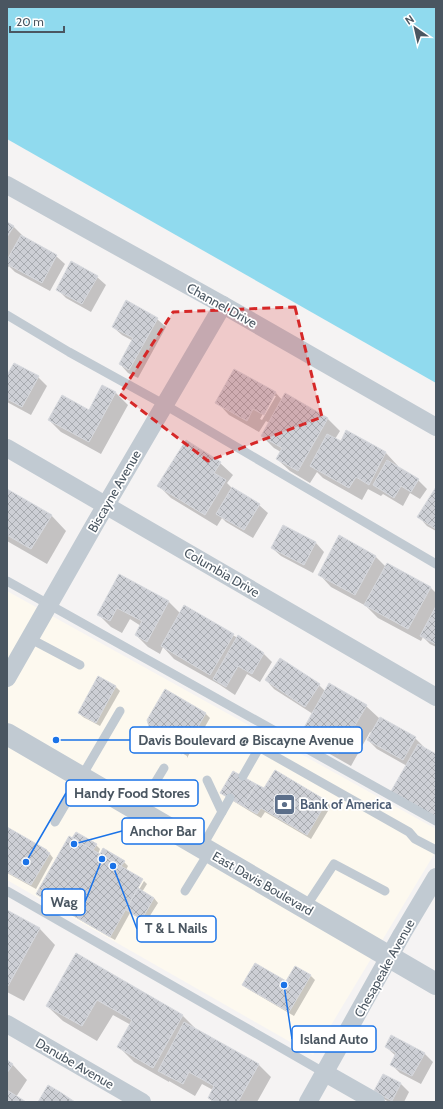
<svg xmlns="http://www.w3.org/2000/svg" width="443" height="1109" font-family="Cabin,sans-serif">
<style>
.commercial{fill:#fdf9ef}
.water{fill:#90daee}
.shadow{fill:#0003;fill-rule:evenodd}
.building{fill:url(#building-cross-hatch);stroke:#d7d9de}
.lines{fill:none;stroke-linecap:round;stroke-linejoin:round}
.service{stroke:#c1cad2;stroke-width:9}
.minor{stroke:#c1cad2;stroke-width:18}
.tertiary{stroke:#c1cad2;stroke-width:22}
.marked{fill:#d62828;fill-opacity:0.2;stroke:#d62828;stroke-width:3;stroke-dasharray:8 5;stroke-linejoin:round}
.labels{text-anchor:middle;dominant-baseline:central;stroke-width:3.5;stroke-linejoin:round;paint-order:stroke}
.street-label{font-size:13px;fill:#4a5661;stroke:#fff}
.service-label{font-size:13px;font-weight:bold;fill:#4e5e75;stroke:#fff;text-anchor:start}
.leader{fill:none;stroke:#1a73e8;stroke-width:1.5}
.callout-dot{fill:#1a73e8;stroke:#fff;stroke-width:1.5}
.callout{fill:#fff;stroke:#1a73e8;stroke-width:1.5}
.callout-label{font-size:14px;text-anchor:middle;font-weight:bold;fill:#4a5661}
</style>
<defs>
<pattern id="building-cross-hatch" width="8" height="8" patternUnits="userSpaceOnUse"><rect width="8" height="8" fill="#cdcfd5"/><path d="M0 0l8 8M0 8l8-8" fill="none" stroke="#a8abb0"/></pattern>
</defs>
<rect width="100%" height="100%" fill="#f5f3f3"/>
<path class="commercial" d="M7 591 436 829V851L313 1055 7 880Z"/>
<path class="water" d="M7 7H436V383L7 139Z"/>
<g class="shadow">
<path d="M7 223 13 226 25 238 56 256 65 264 50 291 15 272 9 266 7 269Z"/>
<path d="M97 277 106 285 91 312 66 298 57 289Z"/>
<path d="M157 319 166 327 138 378 128 373 120 364 133 341 122 335 113 327Z"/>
<path d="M234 370 276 393 282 400 286 394 328 419 340 431 335 439 341 443 347 432 386 453 398 466 397 468 418 480 427 489 420 499 410 493 403 506 383 494 381 496 368 489 362 500 323 478 317 472 310 483 290 471 277 459 281 452 274 448 262 436 269 423 266 421 259 432 229 415 217 402ZM273 396H276L262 420 260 419Z"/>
<path d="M7 377H38L47 386 31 415 7 402Z"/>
<path d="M103 386 116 393 128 405 101 454 61 432 49 420 89 411Z"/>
<path d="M220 463 233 475 227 483 232 488 259 505 268 513 253 538 226 522 222 518 217 526 171 498 159 486Z"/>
<path d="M436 489V531L427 526 419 517Z"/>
<path d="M7 490 51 515 66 531 47 564 7 541Z"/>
<path d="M283 527 316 543 324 552 313 573 281 556 272 548Z"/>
<path d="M375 556 386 567 388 564 431 588 436 593V647L430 644 423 637 421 641 378 618 366 606 331 587 319 574Z"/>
<path d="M120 575 169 602 181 614 185 607 263 653 272 662 260 682 247 674 235 695 220 685 174 659 163 647 160 654 148 647 136 635 141 626 130 619 122 633 111 627 98 614Z"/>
<path d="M280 659 319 685 326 692 366 706 380 719 415 738 424 747 423 748 436 755 407 766 377 749 368 740 372 733 370 732 351 766 314 745 302 733 313 714 274 689 266 680Z"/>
<path d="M99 677 116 687 120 691 100 726 83 717 79 713Z"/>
<path d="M166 690 206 714 210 718 187 758V756L155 737V738L153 736Z"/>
<path d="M275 772 327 802 331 806 311 839 265 812 261 818 225 796 221 792 264 790Z"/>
<path d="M7 828 47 850 53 858 36 889 7 873Z"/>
<path d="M96 845 100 849 98 854 100 856 103 850 124 862 128 866 126 870 135 892 137 893 144 881 147 884 142 892 154 898 158 903 146 922 130 913 115 940 42 898 37 894Z"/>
<path d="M7 911 40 929 55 945 24 1001 7 992Z"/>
<path d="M77 954 183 1016 199 1032 258 1064 271 1077 257 1102H213L209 1098 213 1090 202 1084 195 1096 169 1081V1082L134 1062 119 1047 131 1025 113 1015 97 1041 63 1021 47 1006Z"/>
<path d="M295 967 311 976 315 980 294 1016 248 989 243 984 286 983Z"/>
<path d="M386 1047 424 1053 433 1062 421 1084 400 1073 391 1064 396 1056Z"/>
<path d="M7 1061 12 1064 27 1080 16 1097 24 1102H7Z"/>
<path d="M384 1075 401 1084 409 1092 404 1102H389L384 1099 375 1091Z"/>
</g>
<g class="building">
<path d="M7 222 14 226 7 237Z"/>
<path d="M21 235 57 255 42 283 7 264V260Z"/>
<path d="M71 261 98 276 82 304 56 290Z"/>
<path d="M126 300 158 318 129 370 119 364 133 338 112 327Z"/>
<path d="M14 363 39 376 22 407 7 399V375Z"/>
<path d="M234 369 276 392 264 415 253 409 247 421 215 403Z"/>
<path d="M102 385 116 392 89 442 48 420 62 395 89 410Z"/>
<path d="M285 393 328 418 298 471 276 459 282 448 261 436Z"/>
<path d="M346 430 386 452 369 485 356 477 349 488 310 466 327 434 341 441Z"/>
<path d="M186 440 221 462 214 473 226 480 205 515 157 486Z"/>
<path d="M387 460 419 479 411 492 401 486 394 498 373 485Z"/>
<path d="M232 487 260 504 244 530 216 514Z"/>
<path d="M436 487V529L417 517Z"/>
<path d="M7 489 52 515 31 549 7 535Z"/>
<path d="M283 525 316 542 304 565 271 548Z"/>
<path d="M339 535 376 556 355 595 318 575Z"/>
<path d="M387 563 431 587 408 629 364 605Z"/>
<path d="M119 574 169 601 147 642 135 635 142 621 117 608 110 621 97 615Z"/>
<path d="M184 605 234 634 210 675 161 646Z"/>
<path d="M436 606V644L420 636Z"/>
<path d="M238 635 264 653 252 674 238 666 226 687 213 679Z"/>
<path d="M280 658 320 684 305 707 265 680Z"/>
<path d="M98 676 116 686 96 723 78 713Z"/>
<path d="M329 683 367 705 338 754 301 733Z"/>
<path d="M165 689 206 713 182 754 152 736 147 720Z"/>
<path d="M380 717 416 737 403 760 367 740Z"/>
<path d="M418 744 436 754V818L390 793Z"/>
<path d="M275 770 327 801 307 835 261 808 257 814 243 806 256 784 264 788Z"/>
<path d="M233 771 256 784 243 806 220 793Z"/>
<path d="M7 827 47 850 46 851 50 853 31 885 7 872Z"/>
<path d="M76 832 97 844 93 850 72 838Z"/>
<path d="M69 836 143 879 110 937 36 894Z"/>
<path d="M103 848 125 861 121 866 100 854Z"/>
<path d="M138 888 154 898 142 919 126 910Z"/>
<path d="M7 910 40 928 8 986H7Z"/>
<path d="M76 953 183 1015 153 1068 117 1047 132 1020 97 1000 82 1026 46 1006Z"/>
<path d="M255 963 286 981 295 966 311 975 289 1012 242 985Z"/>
<path d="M184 1022 259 1064 238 1102H215L208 1098 214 1086 189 1072 183 1084 158 1071Z"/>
<path d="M391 1035 425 1053 412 1076 390 1065 396 1053 385 1047Z"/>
<path d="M7 1060 13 1064 7 1073Z"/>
<path d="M383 1074 401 1083 392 1101 374 1091Z"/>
<path d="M48 1085 60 1092 75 1102H38Z"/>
<path d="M7 1090 23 1100 26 1102H7Z"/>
</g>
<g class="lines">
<g class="service">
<path d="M7 315 69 352 165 405 436 564"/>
<path d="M7 581 436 821"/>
<path d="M29 638 80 665"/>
<path d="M234 733 409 832 415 839 436 850"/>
<path d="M243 776 259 748"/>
<path d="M138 811 164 768"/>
<path d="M222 812 230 798"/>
<path d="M55 822 120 711"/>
<path d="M202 847 222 812 207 780"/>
<path d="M7 891 325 1073"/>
<path d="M185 891 209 852"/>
<path d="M305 908 334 864 385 891"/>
</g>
<g class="minor">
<path d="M7 185 223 305 436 427"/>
<path d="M7 448 436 697"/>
<path d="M7 678 96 522 223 305"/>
<path d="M7 1024 142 1102"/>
<path d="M325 1073 376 1102"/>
<path d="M308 1102 402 934 436 877"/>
</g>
<path class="tertiary" d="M7 734 436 984"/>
</g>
<path class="marked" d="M295 307 322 417 208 461 120 394 173 312Z"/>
<defs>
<symbol id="bank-square" viewBox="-11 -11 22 22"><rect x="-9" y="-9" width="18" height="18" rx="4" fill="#5c6f8a" stroke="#fff"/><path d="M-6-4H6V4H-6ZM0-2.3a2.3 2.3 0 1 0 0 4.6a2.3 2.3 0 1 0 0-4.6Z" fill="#fff"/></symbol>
</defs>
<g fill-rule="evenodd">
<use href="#bank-square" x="272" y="792" width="25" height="25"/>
</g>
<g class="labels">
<g class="street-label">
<text transform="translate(222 305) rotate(29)">Channel Drive</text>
<text transform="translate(114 491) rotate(-60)">Biscayne Avenue</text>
<text transform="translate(222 572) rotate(30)">Columbia Drive</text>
<text transform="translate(263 883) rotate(30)">East Davis Boulevard</text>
<text transform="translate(384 968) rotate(-61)">Chesapeake Avenue</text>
<text transform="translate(75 1063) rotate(30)">Danube Avenue</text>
</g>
<g class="service-label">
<text x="300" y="804">Bank of America</text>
</g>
</g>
<path class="leader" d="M56 740L130 740M26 862L66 793M74 844L122 831M102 859L85 902M113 866L137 929M284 985L292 1039"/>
<g class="callout-dot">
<circle cx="56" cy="740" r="4"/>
<circle cx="26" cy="862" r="4"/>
<circle cx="74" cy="844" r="4"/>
<circle cx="102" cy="859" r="4"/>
<circle cx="113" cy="866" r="4"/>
<circle cx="284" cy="985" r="4"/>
</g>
<g class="callout">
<rect x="130" y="727" width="232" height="26" rx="4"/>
<rect x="66" y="780" width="132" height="26" rx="4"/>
<rect x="122" y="818" width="82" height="26" rx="4"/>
<rect x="42" y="889" width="43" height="26" rx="4"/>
<rect x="137" y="916" width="79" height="26" rx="4"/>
<rect x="292" y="1026" width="84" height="26" rx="4"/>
</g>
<g class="callout-label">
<text x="246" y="745">Davis Boulevard @ Biscayne Avenue</text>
<text x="132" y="798">Handy Food Stores</text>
<text x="163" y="836">Anchor Bar</text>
<text x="64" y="907">Wag</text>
<text x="176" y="933">T &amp; L Nails</text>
<text x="334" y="1044">Island Auto</text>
</g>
<rect width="443" height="1109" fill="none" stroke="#4a5661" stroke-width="16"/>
<g transform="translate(415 28) rotate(326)" stroke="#ffffff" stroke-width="3" paint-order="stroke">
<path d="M0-3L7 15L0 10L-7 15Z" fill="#4a5661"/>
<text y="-6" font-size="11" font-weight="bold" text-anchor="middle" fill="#4a5661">N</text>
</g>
<path d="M10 26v6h54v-6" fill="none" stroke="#4a5661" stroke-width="2"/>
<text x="16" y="26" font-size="12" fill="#4a5661" stroke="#ffffff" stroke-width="3" paint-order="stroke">20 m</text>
</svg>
